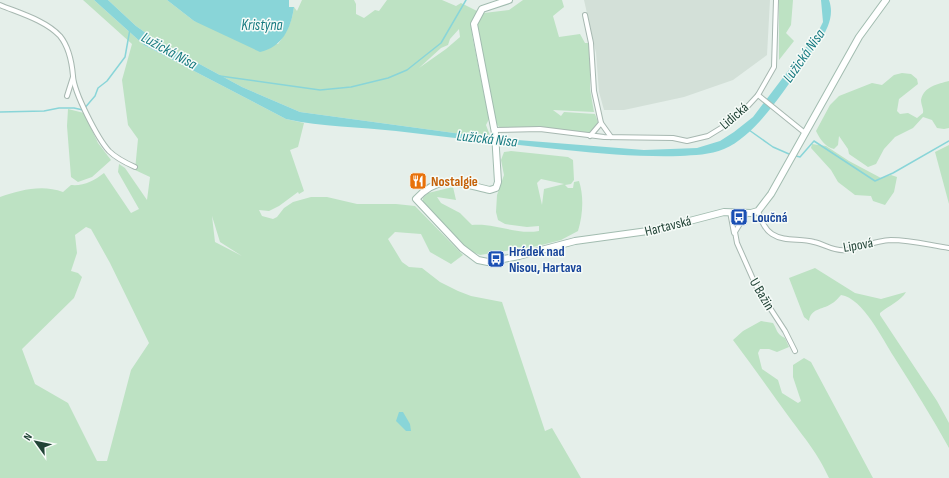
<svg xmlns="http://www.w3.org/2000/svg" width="949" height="478" font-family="'Sofia Sans Condensed',sans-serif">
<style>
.built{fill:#d3e0d8}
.green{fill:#bde2c3;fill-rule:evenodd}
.water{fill:#89d5d8}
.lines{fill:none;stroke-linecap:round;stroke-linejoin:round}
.stream{stroke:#89d5d8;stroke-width:1.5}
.street-casing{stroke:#a7b8b1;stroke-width:6}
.secondary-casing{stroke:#a2bcb0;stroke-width:8}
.street{stroke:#fff;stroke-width:4}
.secondary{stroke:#fff;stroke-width:6}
.labels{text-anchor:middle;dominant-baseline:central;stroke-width:3;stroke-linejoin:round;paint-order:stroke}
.street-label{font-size:14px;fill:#224437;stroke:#f6fbf8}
.food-label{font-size:14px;font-weight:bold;fill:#c56008;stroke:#f6fbf8;text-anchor:start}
.transit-label{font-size:14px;font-weight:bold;fill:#164399;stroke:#f6fbf8;text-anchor:start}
.water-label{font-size:15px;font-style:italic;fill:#167a80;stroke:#f6fbf8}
</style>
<rect width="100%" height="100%" fill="#e5efea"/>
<path class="built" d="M584 0H770L767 55 733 80 684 97 624 110H604L599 92 596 53Z"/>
<g class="green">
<path d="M83 0H94L144 45 286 119 304 123 298 147 290 150 304 191 299 194 298 192 279 206 269 211 259 210 262 216 273 219 277 217 284 208 293 202 311 197H327L357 204H396L415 206 463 255 451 264 430 252 421 234 395 232 388 239 402 262 409 267 422 268 440 282 458 291 471 296 502 302 545 431 552 428 581 478H0V197C20 190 42 184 63 192L71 185C84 186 94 181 104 173L131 213 139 209 118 172 119 164 125 168 147 200 150 177 135 170 138 139 128 125 122 80 132 44ZM212 216 220 242 242 256 215 242ZM86 227 91 229 110 263 149 343 131 370 107 461H97L68 403 35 384 22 349 74 298 82 277 78 273 71 271 77 253 75 235Z"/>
<path d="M108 0H167L194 21 278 44C287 32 292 22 294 7L297 11 302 0H354L356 4V14L364 18 375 10 379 11 387 0H442L456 6 461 3 477 11 473 23H471L472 35 489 119 486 125 491 138 300 112 242 87 157 41 136 26ZM459 29 460 37 446 49 419 68 441 48 448 45 450 39Z"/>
<path d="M523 0H562L564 7 553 16 559 37 580 34 585 43H590V89L594 112 553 110 561 116 564 112 595 114 598 122 593 132 587 133 532 127 507 128 499 127 496 123 477 28 479 20 484 13 509 10Z"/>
<path d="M779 0H793L791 25 786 33 794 41 779 60Z"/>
<path d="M902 73 911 74 917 79 918 84 899 99 897 111 900 114 908 113 917 118 923 113C924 109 921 105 921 100 924 86 938 84 949 81V128L944 129 937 128 932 120 923 117 913 128 895 137 884 149 876 164 868 167 849 154 848 149 839 136 838 145 834 149C825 147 820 139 816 131L830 105 839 96 872 83 882 85 894 75Z"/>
<path d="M68 109 84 113 98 143 111 160 92 177 78 182 71 177 67 126Z"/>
<path d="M812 144 826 146 849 161 881 178 891 175 897 177 894 192 885 205 873 201 871 196 855 195 838 182 831 170 811 148Z"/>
<path d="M949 145V204L935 152Z"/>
<path d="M511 151 568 157 573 160 574 180 571 184 565 185 568 188H573L574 182 579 181C584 196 583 215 578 231L561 240 538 246 480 255 470 251 423 202V198L428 193 453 187 456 200 437 197 441 203 460 213 472 225C497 223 515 235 539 231V226L527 227 505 224 498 220 496 212 497 195 504 175 501 160 504 152ZM541 179 564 184 544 189 542 205 537 183Z"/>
<path d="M815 268 855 293 881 299 906 292C901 301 888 306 880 313V315L937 401 949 423V448C932 417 913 387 894 357 883 340 863 298 841 295 838 298 835 302 831 304 822 310 811 308 809 321L804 317 789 278Z"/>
<path d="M761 321 773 323C777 329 776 334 785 338L789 347 777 352 769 349H760L758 353 762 369 778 380 782 393 798 403 801 401 793 377V365L804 358 811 362 873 478H829C817 452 805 439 789 417 770 391 752 365 733 340L743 331Z"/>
</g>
<g class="water">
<path d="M94 0H108L136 26 157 41 242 87 300 112 491 138 644 150 697 148 720 141 734 132 753 117 819 30 823 22 821 0H829C838 25 814 47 801 67 782 93 755 136 724 149 710 155 694 155 680 156 641 157 605 154 566 150 510 144 453 138 396 131 360 127 322 127 286 119L144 45Z"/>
<path d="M167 0H289V7H294C291 29 282 47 260 52L194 21Z"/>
<path d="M399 412H403L410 424 411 431H406L396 421Z"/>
</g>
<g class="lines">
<g class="stream">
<path d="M220 76 320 90 351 87 388 78 407 70 441 43 466 0"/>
<path d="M0 112 44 111 59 108H74L83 110 95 96 98 88 107 81 125 57 130 29"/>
<path d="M749 130 773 147 789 154"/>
<path d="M796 156 800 157 814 141 875 181 893 173 949 141"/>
</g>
<defs>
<g id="street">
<path d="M0 5C19 13 45 20 60 36 69 47 72 64 73 76 74 93 98 139 109 151 116 158 126 163 135 167"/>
<path d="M585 15 591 43 594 91 601 123 590 136"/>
<path d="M758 95 805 133"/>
<path d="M67 96 73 77"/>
<path d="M601 123 611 137"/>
<path d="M494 130 540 129 604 137 673 138 687 141 708 136 726 125 746 108 758 95 774 67 776 0"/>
<path d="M758 211C761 219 764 229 772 234 784 242 800 238 814 242 824 244 835 252 846 250 861 247 875 241 891 240 911 240 929 245 949 248"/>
<path d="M730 212 734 233"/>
<path d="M746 214 735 232 737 243 757 288 785 331 795 351"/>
</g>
<path id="secondary" d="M509 0 482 9 474 24 495 133 498 182 496 188 490 190C459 183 440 173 416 199L462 248 478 260 488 262 519 256 575 241 655 230 724 212 751 213 758 211 771 194 859 37 886 0"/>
</defs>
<use href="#street" class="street-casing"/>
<use href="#secondary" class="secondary-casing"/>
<use href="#street" class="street"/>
<use href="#secondary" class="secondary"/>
</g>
<defs>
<symbol id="restaurant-square" viewBox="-11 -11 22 22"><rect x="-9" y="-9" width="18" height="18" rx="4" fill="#e8710a" stroke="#f6fbf8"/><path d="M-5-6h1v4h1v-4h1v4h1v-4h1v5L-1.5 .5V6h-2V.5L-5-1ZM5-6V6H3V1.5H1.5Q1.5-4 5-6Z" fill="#fff"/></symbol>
<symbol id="bus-square" viewBox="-11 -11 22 22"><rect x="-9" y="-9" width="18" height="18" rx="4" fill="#1a4fb4" stroke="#f6fbf8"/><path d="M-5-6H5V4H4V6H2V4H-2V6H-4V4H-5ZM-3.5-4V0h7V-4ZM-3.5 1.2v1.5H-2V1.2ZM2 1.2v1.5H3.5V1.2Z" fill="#fff"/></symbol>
</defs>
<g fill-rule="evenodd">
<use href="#restaurant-square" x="408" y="171" width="20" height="20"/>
<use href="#bus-square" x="729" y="207" width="20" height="20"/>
<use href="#bus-square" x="486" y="249" width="20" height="20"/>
</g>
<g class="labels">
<g class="street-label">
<text transform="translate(734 116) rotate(-41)">Lidická</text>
<text transform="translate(668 226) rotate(-14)">Hartavská</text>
<text transform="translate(858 245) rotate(-10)">Lipová</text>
<text transform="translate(762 294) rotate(59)">U Bažin</text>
</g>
<g class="food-label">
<text x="431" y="181">Nostalgie</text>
</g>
<g class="transit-label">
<text x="752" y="217">Loučná</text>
<text x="509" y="251">Hrádek nad<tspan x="509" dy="16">Nisou, Hartava</tspan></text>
</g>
<g class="water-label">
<text x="262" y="25">Kristýna</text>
<text transform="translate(169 51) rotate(29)">Lužická Nisa</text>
<text transform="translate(804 56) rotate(-55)">Lužická Nisa</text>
<text transform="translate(487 139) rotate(6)">Lužická Nisa</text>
</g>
</g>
<g transform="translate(36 442) rotate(303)" stroke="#f6fbf8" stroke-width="3" paint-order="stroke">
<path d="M0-3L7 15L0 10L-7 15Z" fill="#224437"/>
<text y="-6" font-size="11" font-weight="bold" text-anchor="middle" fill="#224437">N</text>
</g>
</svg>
